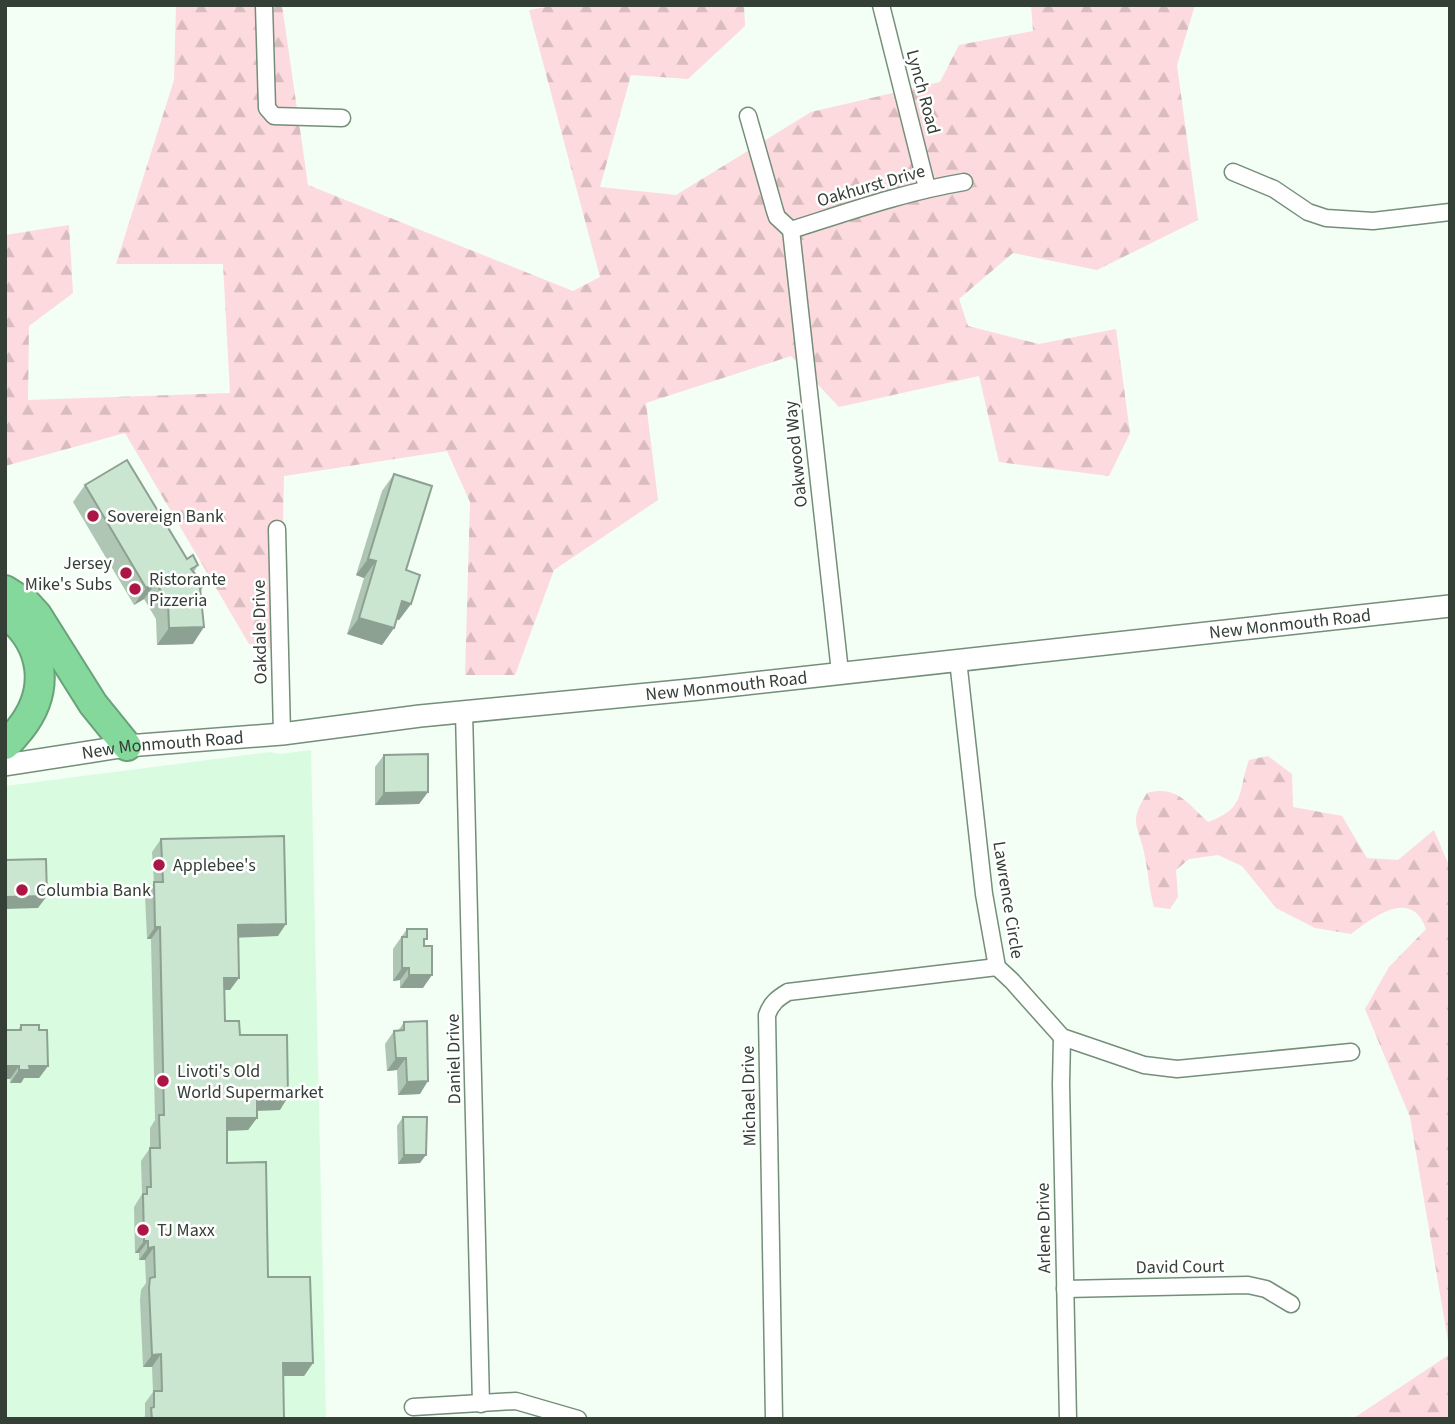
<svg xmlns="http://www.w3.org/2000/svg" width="1455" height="1424" font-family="'Source Sans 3',sans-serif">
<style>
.built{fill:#d9fce1}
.forest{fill:url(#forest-firs)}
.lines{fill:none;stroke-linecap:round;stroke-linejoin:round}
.street-casing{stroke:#748e7a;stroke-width:19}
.secondary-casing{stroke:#748e7a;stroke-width:24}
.highway-casing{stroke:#69a278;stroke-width:32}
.street{stroke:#fff;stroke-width:16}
.secondary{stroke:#fff;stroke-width:21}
.highway{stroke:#85d89c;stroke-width:28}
.wall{fill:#aec6b3}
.shaded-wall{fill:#8da192}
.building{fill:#cae6d0;stroke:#8da192;stroke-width:2}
.poi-dot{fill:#ab1644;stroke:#fff;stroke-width:2.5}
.labels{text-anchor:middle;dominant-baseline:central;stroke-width:5;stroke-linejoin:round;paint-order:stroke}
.street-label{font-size:18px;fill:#343f36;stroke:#fff}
.poi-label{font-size:18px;fill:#343f36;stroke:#fff;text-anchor:start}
</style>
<defs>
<pattern id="forest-firs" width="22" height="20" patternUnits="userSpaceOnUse" patternTransform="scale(1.75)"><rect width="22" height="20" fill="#fddadd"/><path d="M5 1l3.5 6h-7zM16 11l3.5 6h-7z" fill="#d9bcbe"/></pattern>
</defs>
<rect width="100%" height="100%" fill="#f3fef5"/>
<path class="built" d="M311 750 326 1419H5V786L270 752 280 754Z"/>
<g class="forest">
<path d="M176 5H282L308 185 573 291 600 277 529 10 558 5H744L745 26 688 79 631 75 600 187 676 195 811 112 940 82 959 45 1033 31 1031 5H1195L1177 65 1198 220 1097 270 1013 253 959 299 968 326 1039 344 1116 329 1130 433 1109 476 999 462 979 376 839 407 791 356 646 403 658 500 554 570 515 675H465L470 502 447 451 284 476 280 650 249 644 125 433 5 466V235L69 225 73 293 29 326 28 400 230 393 223 264H116L174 80Z"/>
<path d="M1268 756 1292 774 1293 807 1342 816 1367 858 1398 860 1434 830 1450 868V1353L1410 1117 1365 1009 1389 967 1426 929C1412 887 1373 917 1351 934L1315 928 1276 908 1242 866 1218 855 1189 859 1176 870 1178 897 1170 909 1154 907C1149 889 1148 870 1144 852 1137 823 1129 822 1147 793 1177 785 1188 804 1208 822 1247 808 1237 792 1249 760Z"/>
<path d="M1450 1354V1419H1354V1418Z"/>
</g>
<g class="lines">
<defs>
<g id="street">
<path d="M264 5 267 108 274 116 342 118"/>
<path d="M881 5 927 188"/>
<path d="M748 116 775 211 777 217 791 230"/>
<path d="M1233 172 1274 189 1308 212 1326 218 1373 221 1450 212"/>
<path d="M791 230 840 672"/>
<path d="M791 230C848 212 904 192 964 182"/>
<path d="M277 529 282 734"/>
<path d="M958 660 984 894 997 967 1012 981 1062 1037 1144 1065 1177 1069 1351 1052"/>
<path d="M464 712 481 1404"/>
<path d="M1062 1037 1061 1084 1068 1419"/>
<path d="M1065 1289 1248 1285 1266 1289 1291 1304"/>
<path d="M413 1407 516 1401 578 1419"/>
<path d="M774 1419 767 1015C771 1003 778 998 788 992L997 967"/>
</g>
<g id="secondary">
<path id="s1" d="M5 765 127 746 282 734 420 716 700 689 1450 606"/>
</g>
<g id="highway">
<path d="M5 590 27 604 37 615 93 704 127 746"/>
<path d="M5 613C45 644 51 690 20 729 15 735 11 741 5 745"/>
</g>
</defs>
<use href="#street" class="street-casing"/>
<use href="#secondary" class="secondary-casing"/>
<use href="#highway" class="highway-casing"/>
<use href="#street" class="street"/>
<use href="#secondary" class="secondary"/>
<use href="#highway" class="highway"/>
</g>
<g class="wall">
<path d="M394 474 411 604 399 620H397L394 628 382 645 347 634 364 578 356 575 382 491Z"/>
<path d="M85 485 187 559 198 565 194 572 204 585 201 591 193 644 157 645 156 619 144 599 134 605 73 502Z"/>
<path d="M384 755 428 792 419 804 375 805V767Z"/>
<path d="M161 839 278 936 238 937 230 990H224L225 1021 240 1035 280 1110 257 1111V1118L248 1130 227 1131V1163L268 1277 313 1363 304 1376H283L284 1419H143L145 1416V1403L153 1392 152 1367H143L140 1300 141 1290 146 1283 145 1260H139V1253H135L134 1207 142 1194 141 1161 150 1148V1128L155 1120 151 939H147L145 895 154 883 152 852Z"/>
<path d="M407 929 424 944 423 988H400V980L393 981V949Z"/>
<path d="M404 1022 420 1094 398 1095 397 1070 387 1071 385 1044 394 1031H398Z"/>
<path d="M21 1025 39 1030 48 1066 39 1078H24L21 1083H10L18 1030Z"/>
<path d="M403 1117 420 1163 398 1164 397 1126Z"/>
</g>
<g class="shaded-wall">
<path d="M368 559 376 561 364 578 356 575Z"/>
<path d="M156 583 144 599 134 605 146 588Z"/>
<path d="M402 601 411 604 399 620 391 618Z"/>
<path d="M359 618 394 628 382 645 347 634Z"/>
<path d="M204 627 193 644 157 645 169 628Z"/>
<path d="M428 792 419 804 375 805 384 793Z"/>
<path d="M47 896 38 908 5 909V897Z"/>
<path d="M286 924 278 936 229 938 238 925Z"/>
<path d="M155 927H160L151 939H147Z"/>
<path d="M402 968H409L400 980 393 981Z"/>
<path d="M409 975H432L423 988H400Z"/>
<path d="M224 978H239L230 990H215Z"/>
<path d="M396 1058H406L397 1070 387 1071Z"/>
<path d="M5 1066H19L10 1079H5Z"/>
<path d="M29 1066H48L39 1078H24L21 1083H10L19 1070Z"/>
<path d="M428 1081 420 1094 398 1095 407 1082Z"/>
<path d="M288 1097 280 1110 248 1111 257 1098Z"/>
<path d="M227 1118H257L248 1130 218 1131Z"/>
<path d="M404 1155H426L420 1163 398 1164Z"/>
<path d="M144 1241H148L139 1253H135Z"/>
<path d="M154 1247 145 1260H139L148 1248Z"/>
<path d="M161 1354 152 1367H143L152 1355Z"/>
<path d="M283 1363H313L304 1376H274Z"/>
</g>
<g class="building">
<path d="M127 460 187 559 193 555 198 565 191 569 204 585 200 588 204 627 169 628 168 602 156 583 146 588 85 485Z"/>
<path d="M394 474 432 486 406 570 420 575 411 604 402 601 394 628 359 618 376 561 368 559Z"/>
<path d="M428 754V792L384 793V755Z"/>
<path d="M284 836 286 924 238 925 239 978H224L225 1021H239L240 1035H287L288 1097 257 1098V1118H227V1163L266 1162 268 1277H310L313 1363H283L284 1419H152L151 1408 154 1407V1391H162L161 1354 152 1355 149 1288 150 1278 155 1277 154 1247 148 1248V1241H144L143 1194H147V1187H151L150 1148H160L159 1115H164L160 927H155L154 882H163L161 839Z"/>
<path d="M46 859 47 896 5 897V860Z"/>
<path d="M407 929H427V939H424V946H432V975H409V968H402V937H407Z"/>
<path d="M427 1021 428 1081 407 1082 406 1058H396L394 1031 404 1030V1022Z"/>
<path d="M21 1025H39V1030H47L48 1066H29L30 1070H19V1066H5V1030H21Z"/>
<path d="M403 1117H427L426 1155H404Z"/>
</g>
<g class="poi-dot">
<circle cx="93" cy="516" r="7"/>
<circle cx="126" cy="573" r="7"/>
<circle cx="135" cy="589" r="7"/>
<circle cx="159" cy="865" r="7"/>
<circle cx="22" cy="890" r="7"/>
<circle cx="163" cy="1081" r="7"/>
<circle cx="143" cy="1230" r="7"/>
</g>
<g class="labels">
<g class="street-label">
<text transform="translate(923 92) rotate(75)">Lynch Road</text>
<text transform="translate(871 186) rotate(-16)">Oakhurst Drive</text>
<text transform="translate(796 454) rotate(-96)">Oakwood Way</text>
<text stroke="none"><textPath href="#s1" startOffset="1293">New Monmouth Road</textPath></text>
<text transform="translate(260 632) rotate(-91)">Oakdale Drive</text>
<text stroke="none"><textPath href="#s1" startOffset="726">New Monmouth Road</textPath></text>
<text stroke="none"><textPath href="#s1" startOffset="159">New Monmouth Road</textPath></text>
<text transform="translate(1008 900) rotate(81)">Lawrence Circle</text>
<text transform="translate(454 1059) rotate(-91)">Daniel Drive</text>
<text transform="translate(749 1096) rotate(-91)">Michael Drive</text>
<text transform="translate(1044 1228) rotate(-91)">Arlene Drive</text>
<text transform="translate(1180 1267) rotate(-1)">David Court</text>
</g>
<g class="poi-label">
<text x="107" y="516">Sovereign Bank</text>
<text x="112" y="563" text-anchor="end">Jersey<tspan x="112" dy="21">Mike's Subs</tspan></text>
<text x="149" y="579">Ristorante<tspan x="149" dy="21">Pizzeria</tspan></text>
<text x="173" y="865">Applebee's</text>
<text x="36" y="890">Columbia Bank</text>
<text x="177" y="1071">Livoti's Old<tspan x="177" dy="21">World Supermarket</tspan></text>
<text x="157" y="1230">TJ Maxx</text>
</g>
</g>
<rect width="1455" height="1424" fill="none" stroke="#343f36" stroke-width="14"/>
</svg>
